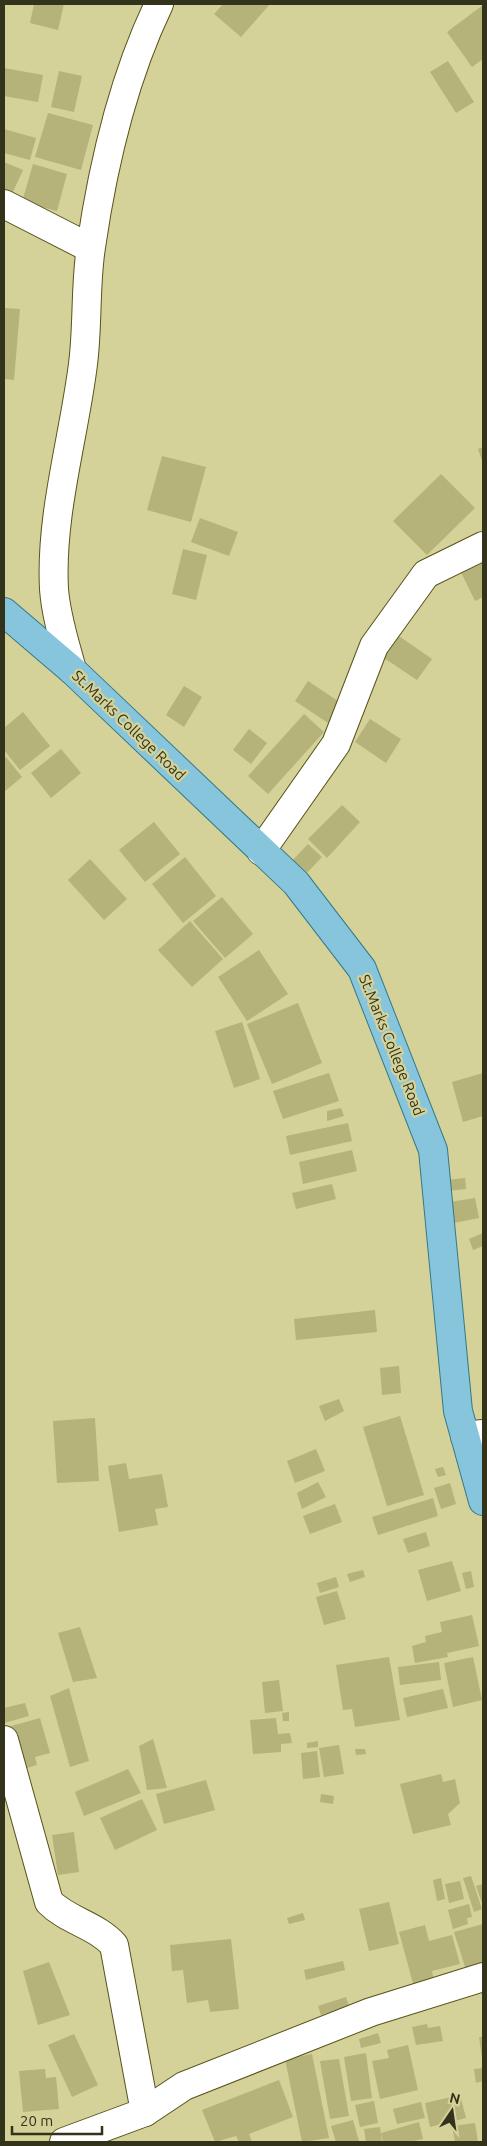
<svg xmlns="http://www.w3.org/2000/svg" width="487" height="2146" font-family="Ubuntu,sans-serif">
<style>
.building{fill:#b5b27a}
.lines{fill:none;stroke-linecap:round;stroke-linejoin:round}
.minor-casing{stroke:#57531c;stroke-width:30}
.major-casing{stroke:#347989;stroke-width:30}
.minor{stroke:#fff;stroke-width:28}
.major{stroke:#86c5dc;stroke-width:28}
.labels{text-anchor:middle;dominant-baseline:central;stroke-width:4.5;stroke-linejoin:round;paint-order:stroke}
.street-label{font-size:15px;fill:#33321b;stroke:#d4d298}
</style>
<rect width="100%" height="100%" fill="#d4d298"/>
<g class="building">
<path d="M34 4H64L58 30 30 23Z"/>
<path d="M223 4H270L241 37 214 14Z"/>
<path d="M483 5V59L472 67 447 32Z"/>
<path d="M448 61 474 102 456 113 430 72Z"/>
<path d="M4 68 43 75 38 102 4 96Z"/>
<path d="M59 71 82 76 74 112 51 107Z"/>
<path d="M48 113 93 125 81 170 35 157Z"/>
<path d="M4 129 36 138 30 160 4 153Z"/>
<path d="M4 162 23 170 12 194 4 191Z"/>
<path d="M33 164 67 174 57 211 22 202Z"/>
<path d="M4 308 20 309 14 380 4 379Z"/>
<path d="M483 447V463L478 449Z"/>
<path d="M162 456 206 467 191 522 147 510Z"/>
<path d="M441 474 475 508 427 555 393 521Z"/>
<path d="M200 518 238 532 229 556 191 542Z"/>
<path d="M183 549 207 555 196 600 172 594Z"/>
<path d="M483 557V597L475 601 459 568Z"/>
<path d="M396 634 432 659 417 680 381 656Z"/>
<path d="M308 681 341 703 328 723 295 701Z"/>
<path d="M184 686 202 697 184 727 166 715Z"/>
<path d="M23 712 50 746 20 770 4 750V728Z"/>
<path d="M304 714 324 732 268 794 248 776Z"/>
<path d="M370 719 401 739 386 763 355 742Z"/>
<path d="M249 729 267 743 251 764 233 750Z"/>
<path d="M61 749 81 773 51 798 31 773Z"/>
<path d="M6 757 22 777 4 792V759Z"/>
<path d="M342 805 360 822 327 858 308 839Z"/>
<path d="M154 822 180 854 145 882 119 850Z"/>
<path d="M308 844 322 857 303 877 289 864Z"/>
<path d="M185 857 216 896 183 923 152 884Z"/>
<path d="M90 859 127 899 104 920 68 880Z"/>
<path d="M222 897 253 934 225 958 193 921Z"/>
<path d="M190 921 223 959 192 987 158 950Z"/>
<path d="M259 950 288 994 247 1021 218 977Z"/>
<path d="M298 1003 322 1063 272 1084 247 1024Z"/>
<path d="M242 1022 260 1079 234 1088 215 1031Z"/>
<path d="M329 1073 339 1101 283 1119 273 1091Z"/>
<path d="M483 1073V1116L463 1122 452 1082Z"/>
<path d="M341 1108 344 1116 327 1121V1111Z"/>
<path d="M348 1123 352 1141 290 1155 286 1136Z"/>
<path d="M352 1150 357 1171 303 1184 299 1162Z"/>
<path d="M465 1178 466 1189 448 1191 447 1180Z"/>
<path d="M332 1184 336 1199 296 1209 292 1193Z"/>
<path d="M475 1198 479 1218 454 1223 450 1202Z"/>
<path d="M483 1233V1246L473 1250 469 1239Z"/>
<path d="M375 1310 377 1332 296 1340 294 1319Z"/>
<path d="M399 1366 401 1393 382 1395 380 1368Z"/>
<path d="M339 1399 344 1411 325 1421 319 1406Z"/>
<path d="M400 1416 424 1495 387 1506 363 1427Z"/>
<path d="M95 1418 99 1481 57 1483 53 1421Z"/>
<path d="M316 1449 325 1471 295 1483 287 1461Z"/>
<path d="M126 1463 129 1479 162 1474 168 1507 155 1509 158 1525 119 1532 108 1466Z"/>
<path d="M443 1467 446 1475 438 1477 435 1469Z"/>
<path d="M318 1482 326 1497 302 1509 297 1493Z"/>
<path d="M450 1483 456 1504 441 1509 434 1488Z"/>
<path d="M433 1498 438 1516 378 1535 372 1517Z"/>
<path d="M335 1504 342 1522 310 1534 303 1516Z"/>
<path d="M426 1532 430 1546 408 1553 403 1539Z"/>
<path d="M452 1561 461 1591 427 1601 418 1570Z"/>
<path d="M363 1570 365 1577 350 1582 347 1574Z"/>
<path d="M471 1571 474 1587 466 1589 462 1573Z"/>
<path d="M336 1577 339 1587 320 1593 317 1583Z"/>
<path d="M337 1591 346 1619 324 1625 316 1597Z"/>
<path d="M472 1615 479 1646 447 1653 448 1657 415 1663 412 1646 426 1642 425 1636 442 1632 440 1622Z"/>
<path d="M80 1627 97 1678 73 1682 58 1633Z"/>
<path d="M389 1657 400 1720 355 1727 352 1709 343 1710 336 1665Z"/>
<path d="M473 1657 482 1700 453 1707 444 1663Z"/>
<path d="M439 1662 441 1680 400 1685 398 1667Z"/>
<path d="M279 1680 283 1711 265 1713 262 1682Z"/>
<path d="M69 1688 89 1761 70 1767 50 1696Z"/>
<path d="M443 1689 448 1708 407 1717 403 1698Z"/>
<path d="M25 1703 29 1716 4 1723V1708Z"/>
<path d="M289 1712V1721H283L282 1713Z"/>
<path d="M40 1718 50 1753 35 1757 37 1765 17 1771 4 1728Z"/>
<path d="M276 1718 278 1734 290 1733 292 1743 281 1744V1752L253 1754 250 1720Z"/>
<path d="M153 1739 167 1788 147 1790 139 1746Z"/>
<path d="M318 1741V1747L307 1748V1743Z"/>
<path d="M339 1745 344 1774 324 1777 319 1748Z"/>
<path d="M355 1749H365L366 1754 356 1755Z"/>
<path d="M317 1751 320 1777 303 1779 301 1753Z"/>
<path d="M128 1769 141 1793 84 1816 75 1792Z"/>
<path d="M441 1774 443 1782 455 1779 460 1803 448 1814 451 1825 413 1834 400 1784Z"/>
<path d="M206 1780 215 1810 164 1824 156 1794Z"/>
<path d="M321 1794 334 1796 333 1804 320 1802Z"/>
<path d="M142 1799 157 1830 115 1850 100 1818Z"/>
<path d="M74 1832 79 1872 58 1875 52 1835Z"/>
<path d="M471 1876 482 1909 474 1912 463 1878Z"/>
<path d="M441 1878 445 1899 437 1901 433 1880Z"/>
<path d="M460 1881 464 1899 449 1903 445 1884Z"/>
<path d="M483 1884V1906L476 1886Z"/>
<path d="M389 1902 399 1944 369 1951 359 1909Z"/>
<path d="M469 1904 472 1917 467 1918 468 1924 453 1929 448 1910Z"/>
<path d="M303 1913 305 1920 289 1924 287 1918Z"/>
<path d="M483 1924V1965L466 1970 454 1932Z"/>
<path d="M425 1925 429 1941 452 1935 460 1964 432 1971 434 1981 414 1987 399 1932Z"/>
<path d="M231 1939 239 2009 210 2012 208 2000 187 2003 183 1970 172 1971 170 1945Z"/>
<path d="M343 1961 345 1970 306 1980 304 1970Z"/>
<path d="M49 1962 70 2015 38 2025 23 1971Z"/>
<path d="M346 1997 349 2006 321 2015 318 2006Z"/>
<path d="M427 2024 428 2028 440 2026 443 2041 416 2045 412 2027Z"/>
<path d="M378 2033 381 2043 361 2048 359 2039Z"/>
<path d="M74 2034 98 2085 72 2097 48 2045Z"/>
<path d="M479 2037H483V2058H482Z"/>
<path d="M408 2045 418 2090 380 2099 372 2061 389 2058 387 2050Z"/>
<path d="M366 2053 372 2098 351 2101 344 2057Z"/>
<path d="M312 2054 329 2138 302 2142 285 2059Z"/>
<path d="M339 2059 349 2116 330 2119 320 2061Z"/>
<path d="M483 2068V2081L476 2083 474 2069Z"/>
<path d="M45 2069 46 2078 56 2077 59 2109 23 2112 19 2071Z"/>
<path d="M279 2080 293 2117 249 2134 252 2142H239L236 2136 215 2142 202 2110Z"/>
<path d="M460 2095 466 2118 430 2127 425 2103Z"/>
<path d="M374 2101 378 2123 360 2127 355 2105Z"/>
<path d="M421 2102 425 2118 397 2124 393 2109Z"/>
<path d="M353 2120 359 2141 336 2142 331 2126Z"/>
<path d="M419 2122 423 2139 409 2142H383L381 2133Z"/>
<path d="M475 2123 478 2142H455L452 2126Z"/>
<path d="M380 2127 382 2142H366L364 2129Z"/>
</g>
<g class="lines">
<defs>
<g id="minor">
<path d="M4 204 90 248"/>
<path d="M72 670C65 643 56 617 54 589 50 515 74 437 83 364 88 325 85 285 91 247 103 164 123 79 159 4"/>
<path d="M261 851 336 744 374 646 426 574 483 546"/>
<path d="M465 1436 483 1434"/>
<path d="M4 1740 49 1902C68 1921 96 1925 114 1945L145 2112"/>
<path d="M64 2142 145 2112 184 2086 371 2012 483 1977"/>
</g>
<path id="major" d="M4 612 72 670 296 883 362 969 433 1150 458 1411 483 1501"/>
</defs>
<use href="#minor" class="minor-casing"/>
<use href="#major" class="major-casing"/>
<use href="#minor" class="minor"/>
<use href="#major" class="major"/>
</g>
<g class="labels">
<g class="street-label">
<text transform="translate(129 725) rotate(44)">St.Marks College Road</text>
<text transform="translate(392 1045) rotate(68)">St.Marks College Road</text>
</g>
</g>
<rect width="487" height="2146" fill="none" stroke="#33321b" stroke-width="10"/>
<g transform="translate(452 2111) rotate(13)" stroke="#d4d298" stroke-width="4" paint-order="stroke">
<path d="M0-4L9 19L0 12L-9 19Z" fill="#33321b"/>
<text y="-8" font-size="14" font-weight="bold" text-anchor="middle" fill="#33321b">N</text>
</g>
<path d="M12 2126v8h90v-8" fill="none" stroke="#33321b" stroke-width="2.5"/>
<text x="20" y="2126" font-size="15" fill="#33321b" stroke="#d4d298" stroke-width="4" paint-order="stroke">20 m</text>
</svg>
